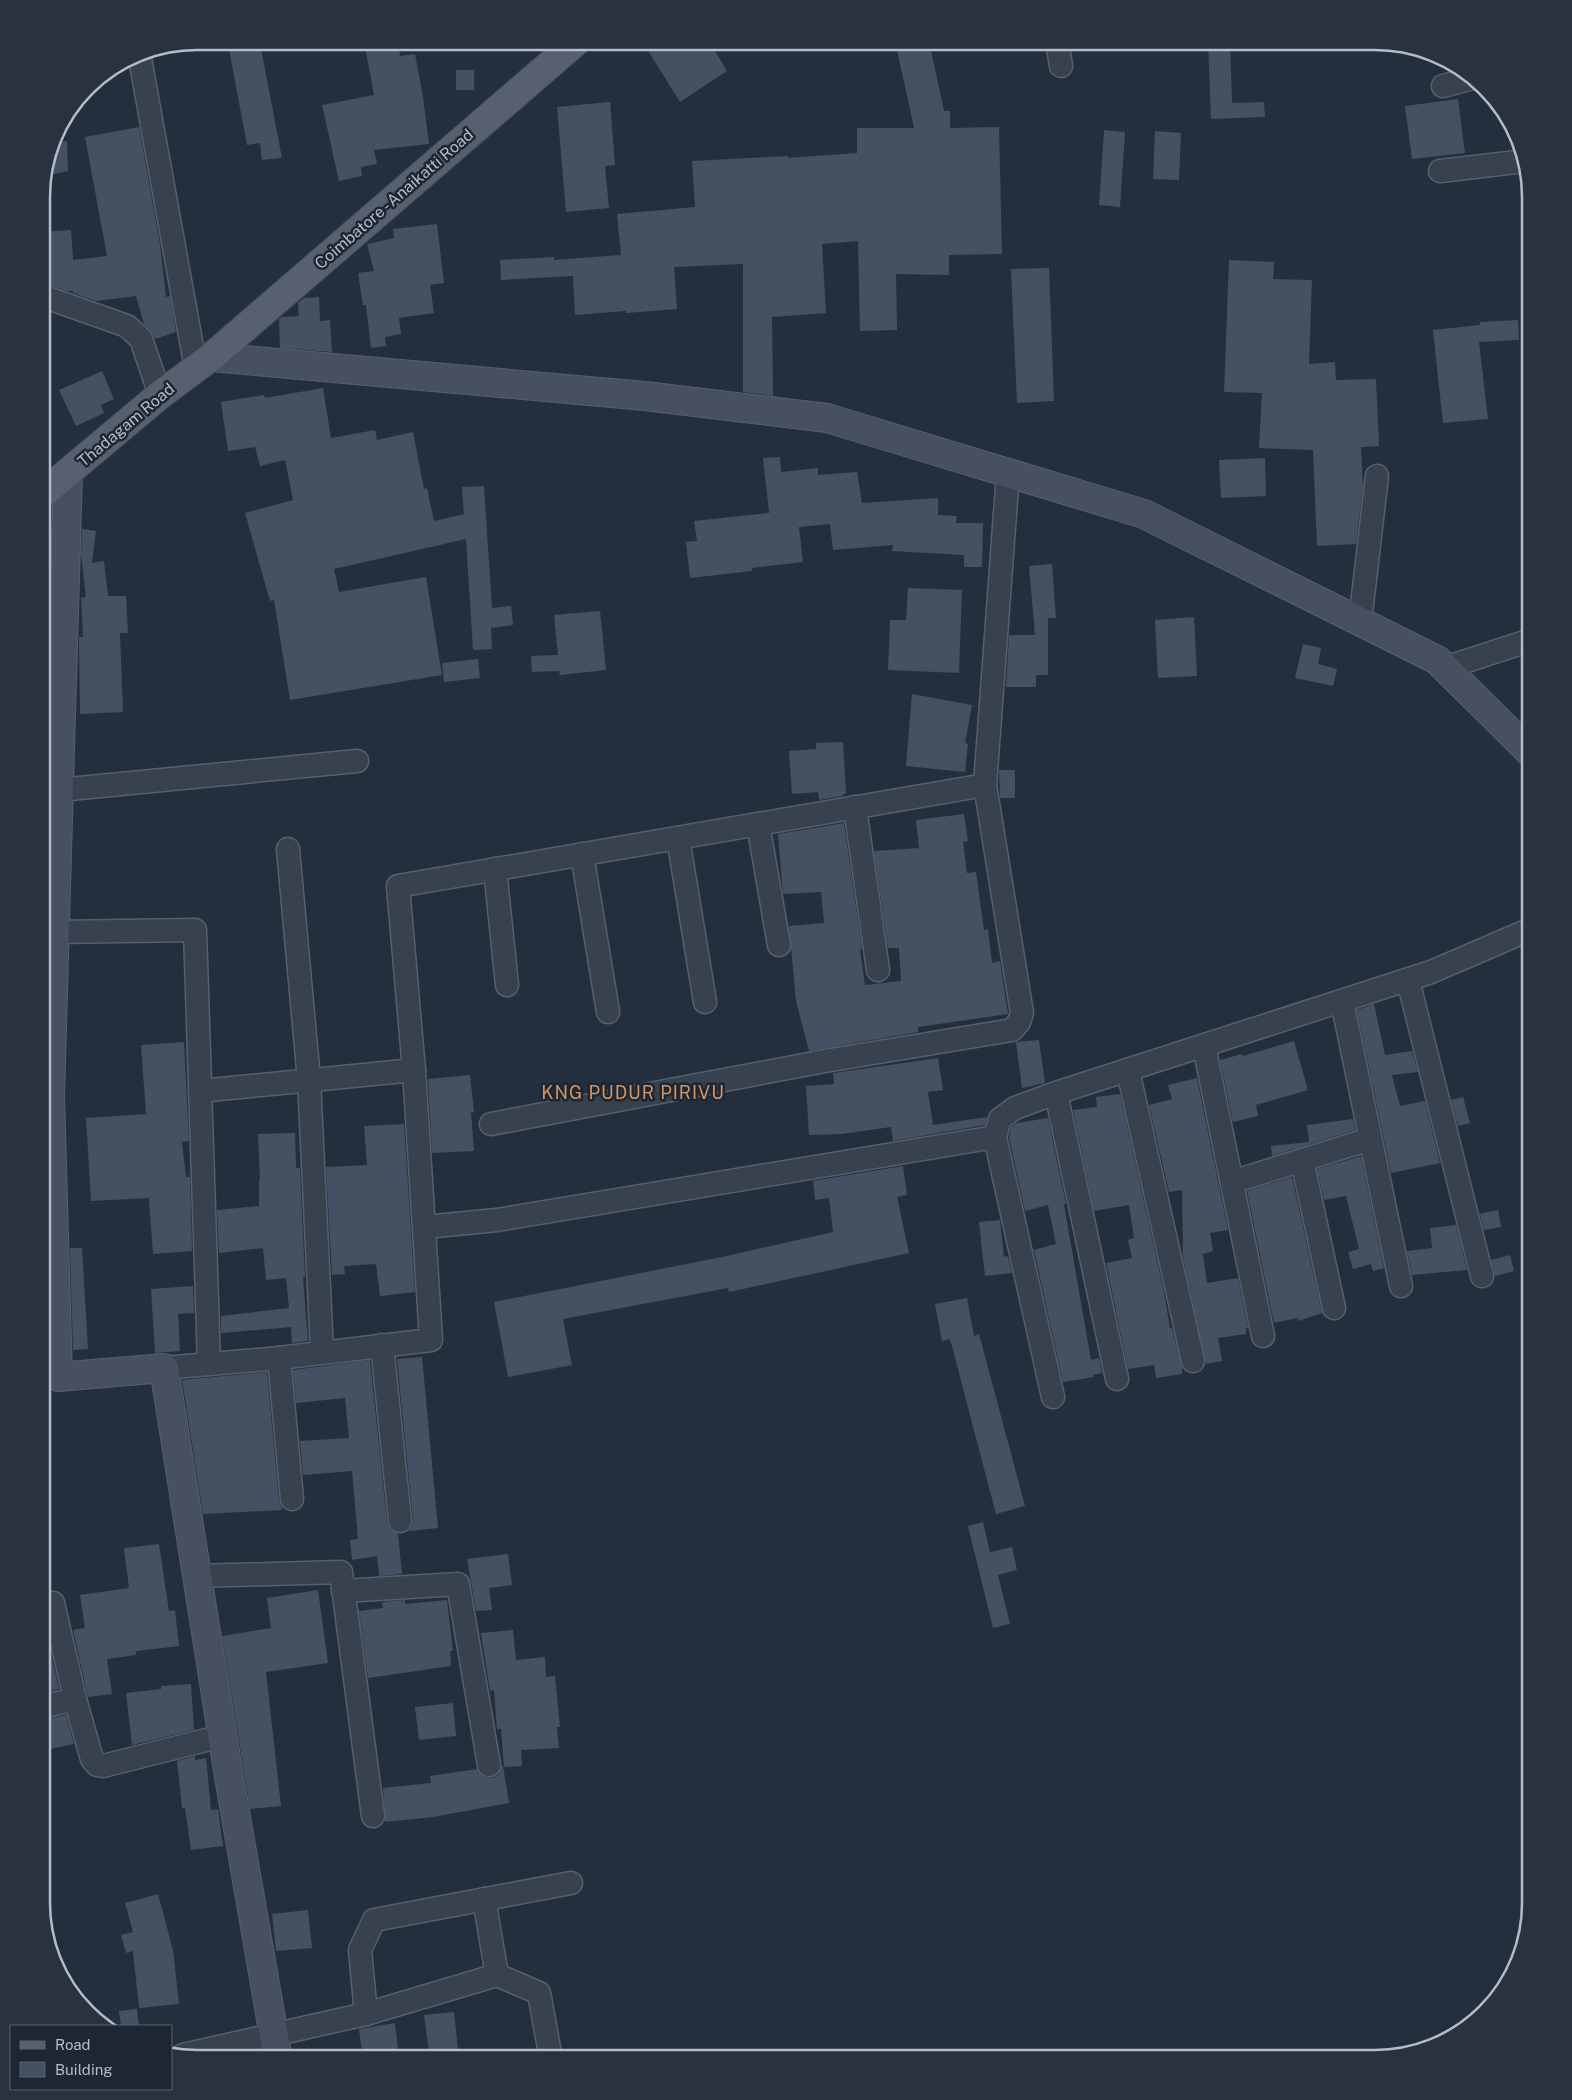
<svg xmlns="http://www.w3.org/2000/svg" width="1572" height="2100" font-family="'Public Sans',sans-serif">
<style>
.building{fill:#455162}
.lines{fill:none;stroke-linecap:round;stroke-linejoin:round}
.street-casing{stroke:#565f6c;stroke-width:25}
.secondary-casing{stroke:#565f6c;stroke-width:30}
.primary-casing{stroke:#414a57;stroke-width:30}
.street{stroke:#38414e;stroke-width:22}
.secondary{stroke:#465061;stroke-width:28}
.primary{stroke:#56606e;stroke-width:28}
.labels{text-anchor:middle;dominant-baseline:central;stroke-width:5;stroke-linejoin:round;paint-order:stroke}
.street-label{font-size:16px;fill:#b4bcc9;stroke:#1d2633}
.neighbourhood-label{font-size:18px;letter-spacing:1px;fill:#d59563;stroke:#1d2633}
.rim{fill:none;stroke:#b4bcc9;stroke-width:2.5}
</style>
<rect width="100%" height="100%" fill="#242f3e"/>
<g class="building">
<path d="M364 41H398L400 56 415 54 423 97 429 144 374 150 377 164 361 167 362 176 339 181 322 105 374 95Z"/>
<path d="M642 41H709L727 71 680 102Z"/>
<path d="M895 41H929L944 111H950V128L999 127 1002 254 949 255V275L896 274 897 330 860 331 858 241 822 244 826 313 772 317 773 396 743 392V264L674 267 677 309 626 313V311L575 315 573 276 501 280 500 260 554 257V260L621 255 617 214 695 207 692 161 788 156V158L857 153V128H914Z"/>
<path d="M1208 42H1230L1232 103 1264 102 1265 117 1211 119Z"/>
<path d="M260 43 282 158 262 160 260 143 247 145 229 49Z"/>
<rect x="456" y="70" width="18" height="20"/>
<path d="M1458 99 1465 153 1412 159 1405 106Z"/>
<path d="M610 102 615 165 605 166 609 208 566 212 557 107Z"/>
<path d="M139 127 160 244 166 297 170 296 176 332 155 339 150 330 144 324 136 296 96 301 73 293V291H67L43 283 42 232 71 230 73 260 107 256 85 137Z"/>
<path d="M1104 130 1125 132 1120 207 1099 205Z"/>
<path d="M1155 131 1181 133 1179 180 1153 179Z"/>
<path d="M67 141 68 171 45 176 53 143Z"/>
<path d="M437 224 444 283 430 285 434 313 399 318 401 334 385 337 386 346 371 348 366 305H363L358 273 374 271 367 244 394 238 393 229Z"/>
<path d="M1229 260 1274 262 1273 279 1312 280 1309 364 1335 362 1336 380 1376 379 1379 446 1361 447 1363 486 1356 544 1317 546 1313 450 1259 448 1262 393 1224 392Z"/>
<path d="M1049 268 1054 401 1017 403 1011 269Z"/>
<path d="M319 297 320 321 330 320 332 352 280 348 279 319 282 317 299 316 298 303 304 298Z"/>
<path d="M1518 320 1519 340 1479 342 1488 419 1443 423 1433 330 1480 325V322Z"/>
<path d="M102 371 114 399 101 405 104 413 76 426 59 390Z"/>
<path d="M323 388 331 438 375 430 377 440 413 432 424 489 427 488 434 521 464 514 462 487 484 486 492 608 511 606 513 625 491 628 492 649 473 650 466 539 334 569 339 592 426 577 442 675 290 700 274 600 270 601 245 513 293 500 285 460 260 466 255 447 228 451 221 402 264 395 265 398Z"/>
<path d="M780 457 781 472 818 468V475L857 472 862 503 938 498V515L957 516 956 523H983L982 567H964V555L892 551 893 545 833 550 830 524 799 527 803 562 752 568V571L690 578 686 542 697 541 694 521 769 513 763 458Z"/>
<path d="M1265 458 1266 496 1221 498 1219 460Z"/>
<path d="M82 529 96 531 92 563 104 561 108 596H126L128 633H120L123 712 80 714 79 637H83L81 598 86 597 81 554Z"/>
<path d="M1052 564 1056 618H1048V675H1036V687H1006L1009 635H1035L1029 566Z"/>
<path d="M908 588 962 590 959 673 888 670 890 620H906Z"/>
<path d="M600 611 606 670 560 675 559 671 532 672 531 656 558 655 554 615Z"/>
<path d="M1194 617 1197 676 1158 678 1155 620Z"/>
<path d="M1303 644 1321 648 1318 664 1337 669 1333 686 1295 678Z"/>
<path d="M478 659 480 678 444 682 442 663Z"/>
<path d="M912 694 972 705 965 743 968 744 965 772 906 766Z"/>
<path d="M843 742 846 794H843V796L819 800 818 792 792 794 789 751 816 749V743Z"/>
<path d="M999 770H1015V798H1000Z"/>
<path d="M964 814 968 841 963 842 967 873 976 872 984 930 988 929 992 963 1000 961 1008 1014 918 1027V1032L809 1051 796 1001 789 926 824 923 821 892 783 894 778 834 844 823 862 949H860L865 985 901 981 899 948H888L874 851 919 848 916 820Z"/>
<path d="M1374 1004 1385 1055 1412 1051 1418 1072 1392 1075 1400 1106 1425 1101 1440 1163 1391 1173 1357 1010Z"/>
<path d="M1039 1040 1045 1083 1022 1088 1016 1042Z"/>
<path d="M1294 1041 1308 1090 1256 1105 1258 1116 1233 1122 1220 1060 1242 1054 1243 1056Z"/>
<path d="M184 1042 189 1141 182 1142 186 1177H190L192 1251 153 1254 149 1198 91 1201 86 1118 146 1114 141 1045Z"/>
<path d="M938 1058 943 1090 928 1092 933 1125 987 1117 985 1125 893 1141 891 1127 842 1134 809 1135 806 1086 834 1084 833 1073Z"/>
<path d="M470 1075 474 1112H471L474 1151 432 1153 428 1079Z"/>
<path d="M1197 1078 1228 1230 1210 1233 1213 1251 1203 1254 1207 1283 1238 1278 1248 1328H1246V1334L1218 1338 1222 1361 1206 1364 1183 1257 1182 1190 1169 1192 1149 1105 1172 1099 1168 1085Z"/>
<path d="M1120 1094 1164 1292 1170 1328H1172L1182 1367V1374L1156 1378 1154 1365 1128 1369 1106 1263 1132 1258 1128 1240 1134 1238 1129 1205 1094 1211 1073 1110 1097 1107 1096 1097Z"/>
<path d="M1463 1097 1470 1123 1458 1126 1451 1100Z"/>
<path d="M1048 1118 1066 1204 1064 1205 1091 1360 1099 1358 1102 1373 1093 1375 1094 1377 1063 1382 1034 1250 1056 1244 1048 1205 1025 1211 1009 1137 1011 1127 1017 1123Z"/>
<path d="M1353 1119 1355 1130 1272 1156 1271 1146 1309 1142 1307 1125Z"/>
<path d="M404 1124 415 1292 380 1296 376 1264 344 1266 345 1274 332 1275 326 1167 367 1165 364 1126Z"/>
<path d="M295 1133 296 1168H300L305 1277H303L308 1341 292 1343 291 1327 221 1333V1316L289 1308 286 1278 266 1280 263 1248 219 1253 217 1210 259 1206V1180H260L258 1134Z"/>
<path d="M1361 1156 1384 1268 1373 1271 1371 1264 1353 1269 1348 1252 1359 1249 1346 1196 1324 1200 1317 1169Z"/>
<path d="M903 1166 907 1195 897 1197 909 1253 729 1292 728 1288 563 1319 572 1365 508 1377 494 1302 722 1257 833 1232 829 1198 815 1200 813 1181Z"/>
<path d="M1292 1177 1322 1313 1298 1321 1297 1318 1274 1323 1247 1191Z"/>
<path d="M1498 1210 1501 1227 1484 1230 1480 1214Z"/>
<path d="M1000 1220 1004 1257 1008 1256 1012 1273 985 1276 979 1222Z"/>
<path d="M1456 1225 1467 1270 1412 1275 1407 1251 1432 1248 1430 1228Z"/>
<path d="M70 1248H82L88 1349 73 1350Z"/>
<path d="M1510 1255 1514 1271 1495 1276 1491 1260Z"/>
<path d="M193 1286 194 1313 178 1314 180 1351 155 1353 151 1289Z"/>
<path d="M967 1298 974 1336 979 1334 1025 1506 996 1514 950 1339 942 1341 935 1304Z"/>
<path d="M422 1357 438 1528 409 1531 412 1526 413 1520 397 1359Z"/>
<path d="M370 1360 387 1522 390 1529 398 1534 402 1574 379 1576 377 1556 352 1560 350 1540 358 1539 352 1471 303 1475 300 1441 349 1438 345 1398 296 1403 293 1370Z"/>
<path d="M267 1372 279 1500 282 1510 203 1514 182 1380Z"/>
<path d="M983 1522 990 1552 1012 1547 1017 1570 998 1575 1010 1624 993 1628 968 1526Z"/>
<path d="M159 1544 169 1611 175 1610 179 1646 136 1651V1655L107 1659 112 1694 88 1697 73 1630 85 1628 80 1595 129 1588 124 1548Z"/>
<path d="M508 1554 512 1585 489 1588 492 1610 476 1611 467 1559Z"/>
<path d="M318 1590 328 1663 266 1672 281 1806 250 1809 222 1636 271 1628 267 1598Z"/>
<path d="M405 1600V1604L447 1600 453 1651H450L451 1666 368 1678 359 1611 383 1608 382 1602Z"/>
<path d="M513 1630 516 1660 545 1657 546 1677 555 1676 560 1727H557L559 1748 521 1750 522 1766 504 1767 501 1729H497L494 1690 490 1691 481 1633Z"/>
<path d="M41 1633H46L59 1689 41 1693Z"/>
<path d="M191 1684 194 1730 132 1745 126 1693 161 1689V1686Z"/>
<path d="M453 1703 456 1736 419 1740 415 1707Z"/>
<path d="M66 1715 74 1744 41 1751V1720Z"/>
<path d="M195 1756V1760L206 1758 211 1810 218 1809 223 1846 191 1850 185 1808H182L177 1761Z"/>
<path d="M502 1766H503L509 1803 433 1817 385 1822 383 1788 431 1783 430 1776 477 1769 484 1777 492 1778 498 1775Z"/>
<path d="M158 1894 173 1950 179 2004 139 2008 133 1951 126 1953 121 1935 133 1932 125 1903Z"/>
<path d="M308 1910 312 1948 276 1951 272 1914Z"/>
<path d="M137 2009 139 2026H121L119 2011Z"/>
<path d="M454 2012 459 2059H430L424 2015Z"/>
<path d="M395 2023 399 2059H363L359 2029Z"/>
</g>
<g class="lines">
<defs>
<g id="street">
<path d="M1057 41 1061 66"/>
<path d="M139 53 196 369"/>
<path d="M1443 86 1470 79"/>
<path d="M1440 171 1526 161"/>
<path d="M42 296 127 326 141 339 160 395"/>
<path d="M1360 622 1377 476"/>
<path d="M1445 668 1531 640"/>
<path d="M59 790 357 761"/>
<path d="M855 807 878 970"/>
<path d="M758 824 779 945"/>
<path d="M678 838 705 1002"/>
<path d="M288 849 309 1080 322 1351"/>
<path d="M582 854 608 1012"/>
<path d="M495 869 507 985"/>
<path d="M55 932 195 930 209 1363"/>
<path d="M1408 980 1482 1276"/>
<path d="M1342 1001 1401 1286"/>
<path d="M1204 1046 1263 1336"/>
<path d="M414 1070 398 886 985 785 1008 473"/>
<path d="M1128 1071 1193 1361"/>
<path d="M1056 1093 1117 1379"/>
<path d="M491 1124 825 1061 1012 1030 1019 1022 1022 1013 985 785"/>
<path d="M1302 1160 1334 1308"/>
<path d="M1232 1182 1370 1139"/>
<path d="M425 1227 497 1220 995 1137"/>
<path d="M382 1345 400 1521"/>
<path d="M279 1358 292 1499"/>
<path d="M164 1368 279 1358 431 1340 414 1070 200 1091"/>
<path d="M1053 1397 995 1137 1000 1119 1015 1108 1056 1093 1431 972 1531 929"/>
<path d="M197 1576 341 1572 373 1816"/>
<path d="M343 1591 458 1584 489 1765"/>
<path d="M75 1699 92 1759 97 1765 103 1766 222 1736"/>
<path d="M41 1707 75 1699 53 1603 41 1605"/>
<path d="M484 1899 497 1975"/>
<path d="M366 2014 360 1950 374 1920 571 1883"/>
<path d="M183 2055 366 2014 497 1975 539 1993 551 2059"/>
</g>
<g id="secondary">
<path d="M211 357 645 396 827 418 1144 514 1437 660 1531 753"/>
<path d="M68 473 50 1096 58 1377 164 1368 229 1777 278 2059"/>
</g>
<path id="primary" d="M42 494 160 395 211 357 577 41"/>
</defs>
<use href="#street" class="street-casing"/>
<use href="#secondary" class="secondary-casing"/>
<use href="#primary" class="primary-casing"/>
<use href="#street" class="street"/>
<use href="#secondary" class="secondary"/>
<use href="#primary" class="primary"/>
</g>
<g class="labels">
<g class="street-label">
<text transform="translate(394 199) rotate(-41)">Coimbatore - Anaikatti Road</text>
<text transform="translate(126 425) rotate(-40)">Thadagam Road</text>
</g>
<g class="neighbourhood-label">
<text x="633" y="1092">KNG PUDUR PIRIVU</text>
</g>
</g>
<path d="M0 0H1572V2100H0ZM197 50H1375A147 147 0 0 1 1522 197V1903A147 147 0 0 1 1375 2050H197A147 147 0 0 1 50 1903V197A147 147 0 0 1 197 50Z" fill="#29323f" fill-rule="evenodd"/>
<path class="rim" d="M197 50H1375A147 147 0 0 1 1522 197V1903A147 147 0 0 1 1375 2050H197A147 147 0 0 1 50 1903V197A147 147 0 0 1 197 50Z"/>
<rect x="10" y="2025" width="162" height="65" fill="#1d2633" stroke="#59626f"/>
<rect x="20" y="2041" width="25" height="8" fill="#56606e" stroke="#59626f"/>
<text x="55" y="2050" font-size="15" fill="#b4bcc9">Road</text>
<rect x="20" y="2062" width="25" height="15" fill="#455162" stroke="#59626f"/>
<text x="55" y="2075" font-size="15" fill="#b4bcc9">Building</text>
</svg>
